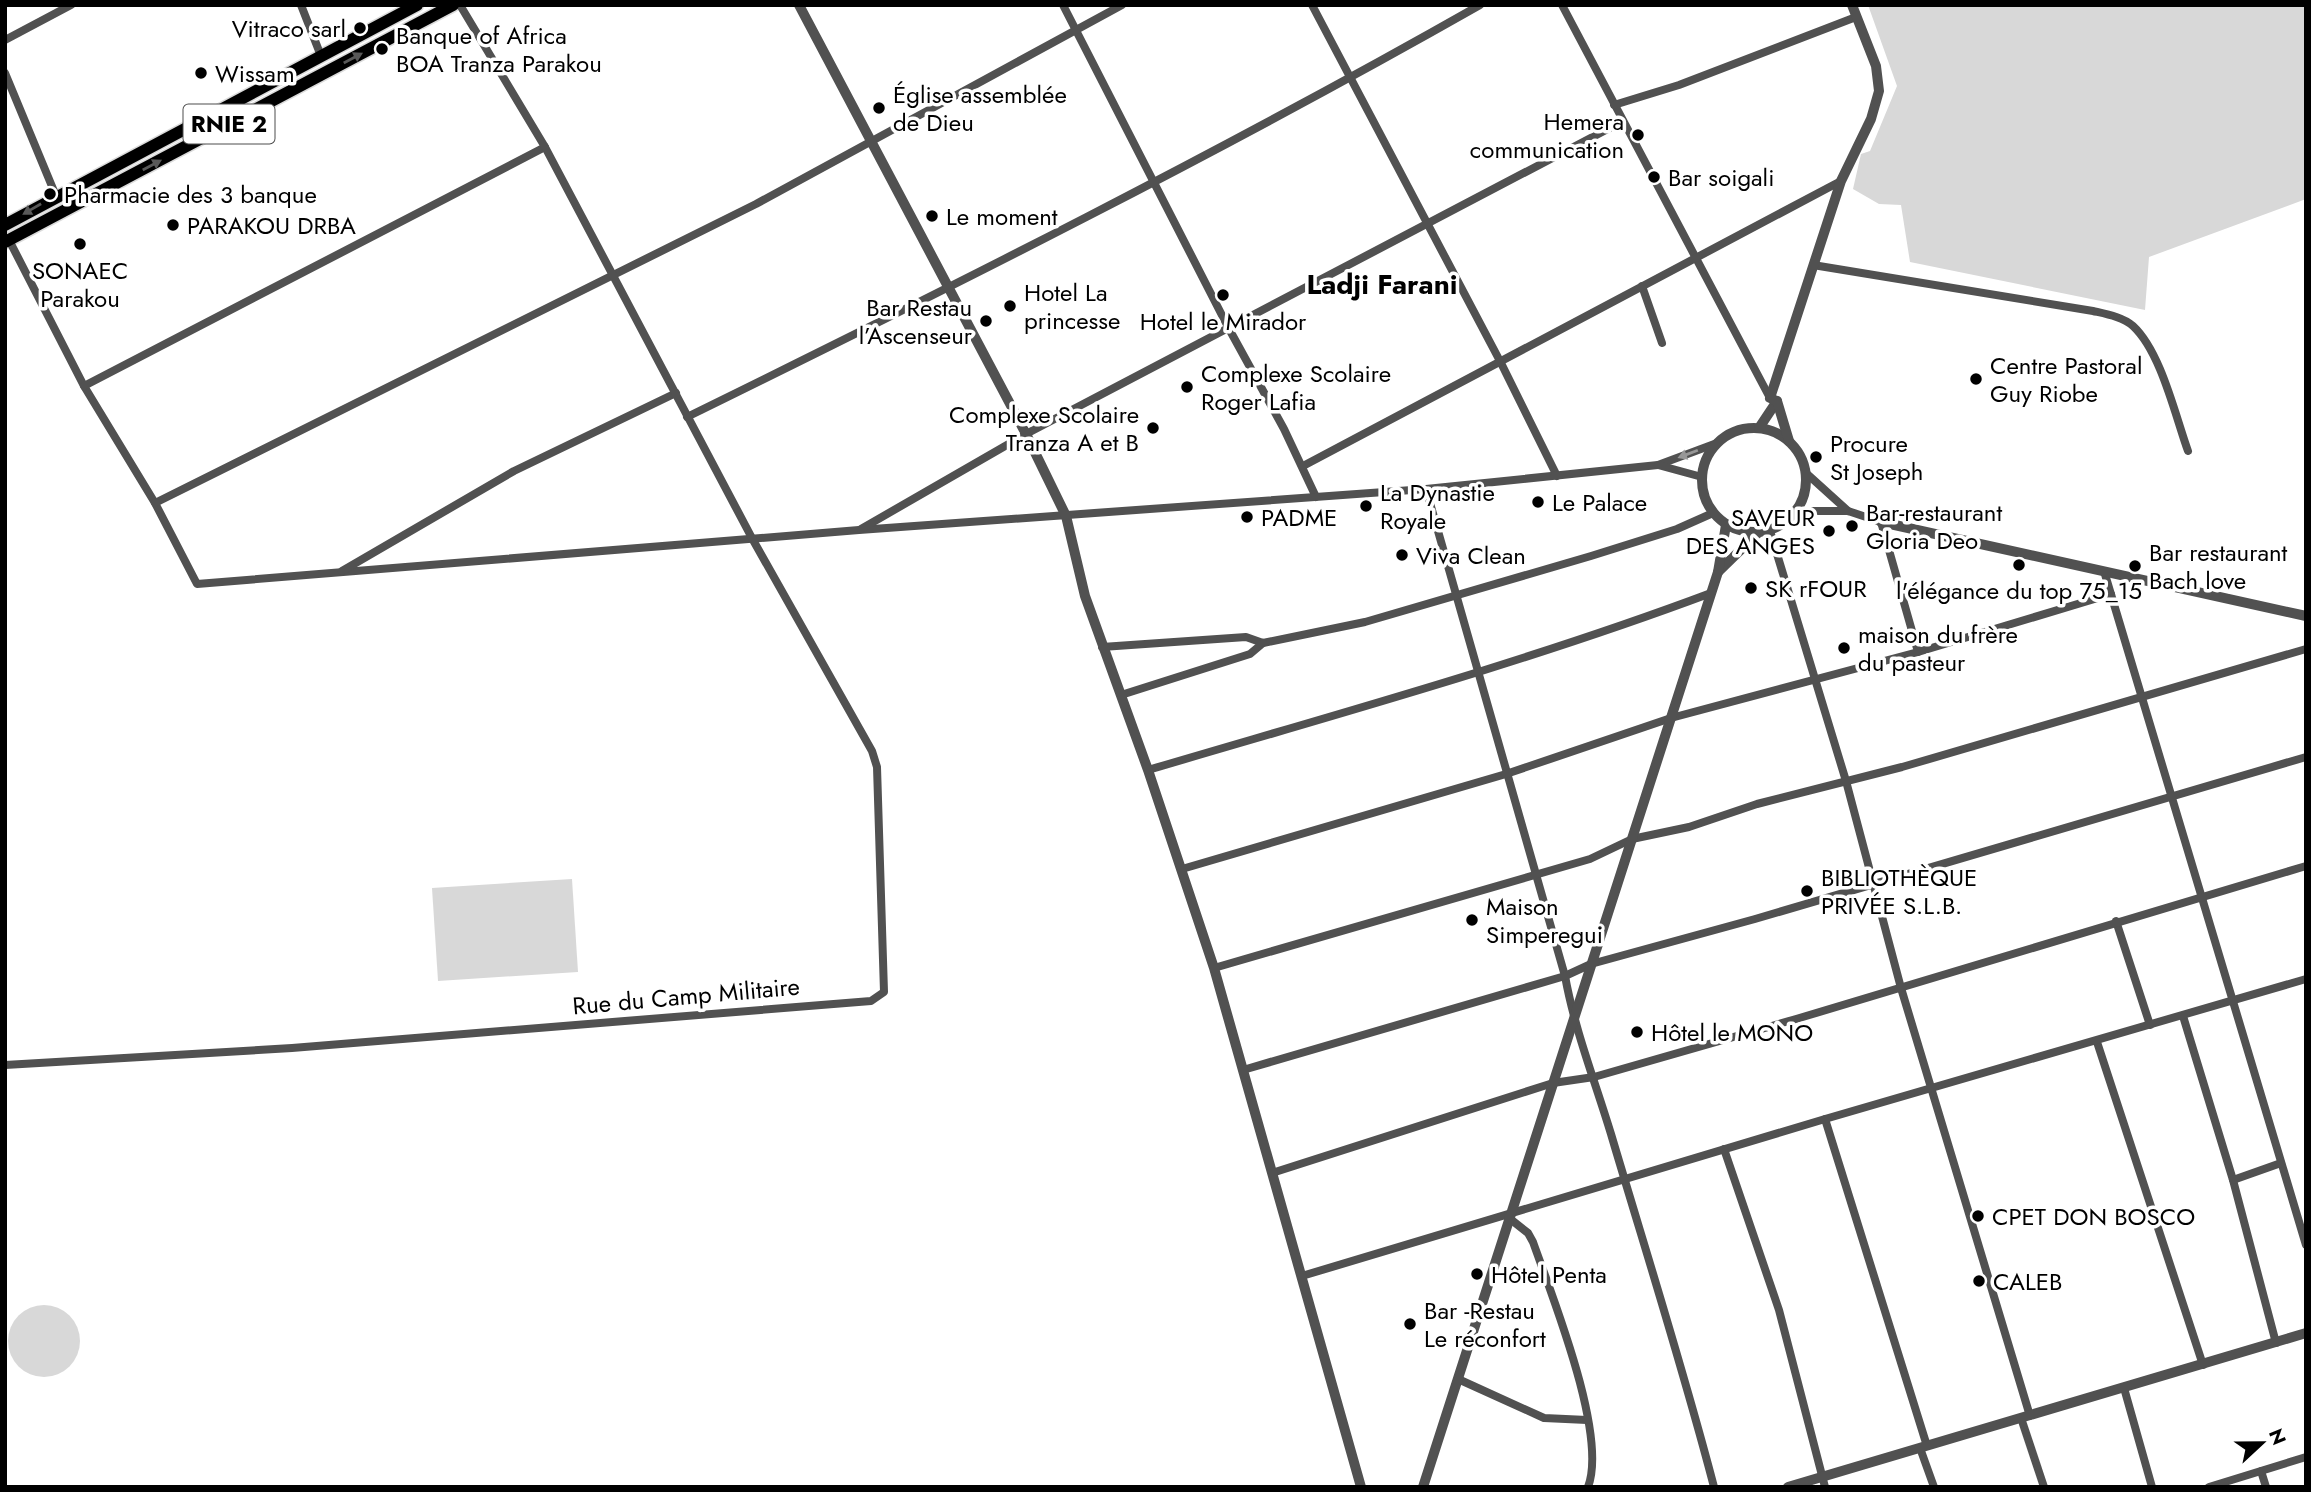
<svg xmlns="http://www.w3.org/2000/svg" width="2311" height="1492" font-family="Jost,sans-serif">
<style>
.green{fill:#d8d8d8}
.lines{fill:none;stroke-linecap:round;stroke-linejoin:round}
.primary-casing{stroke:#dbdbdb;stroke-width:15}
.minor{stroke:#515151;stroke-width:8}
.tertiary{stroke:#515151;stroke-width:10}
.primary{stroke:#000;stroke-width:12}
.oneway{fill:#595959}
.oneway2{fill:#979797}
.poi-dot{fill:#000;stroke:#fff;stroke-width:2.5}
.labels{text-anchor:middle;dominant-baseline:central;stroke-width:7;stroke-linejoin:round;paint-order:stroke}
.shield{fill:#fff;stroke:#4c4c4c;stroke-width:2}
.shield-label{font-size:23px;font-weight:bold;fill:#000}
.poi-label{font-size:24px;fill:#000;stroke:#fff;text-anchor:start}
.street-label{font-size:24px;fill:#000;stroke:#fff}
.quarter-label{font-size:28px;font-weight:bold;fill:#000;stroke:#fff}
</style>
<rect width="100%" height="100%" fill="#fff"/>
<g class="green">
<path d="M1868 5H2306V199L2149 257 2145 310 1910 262 1901 205 1879 204 1853 189 1861 154 1870 151 1897 86Z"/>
<path d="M572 879 578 972 438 981 432 888Z"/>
<circle cx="44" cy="1341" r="36"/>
</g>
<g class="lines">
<defs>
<g id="primary">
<path d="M5 225 417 5"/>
<path d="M5 242 453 5"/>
</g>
</defs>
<use href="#primary" class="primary-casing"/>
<g class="minor">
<path d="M301 5 321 56"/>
<path d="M1063 5 1228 327 1284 429 1316 497"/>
<path d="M1312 5 1501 363 1557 476"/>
<path d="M1562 5 1770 398"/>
<path d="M5 40 71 5"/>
<path d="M5 73 56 196"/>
<path d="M1614 105 1679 85 1856 17"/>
<path d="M9 240 84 386 155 503 197 584 859 530 1426 489 1658 465 1717 443"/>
<path d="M1813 265 2093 311C2106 314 2123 317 2133 326 2161 352 2175 415 2188 451"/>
<path d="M1642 286 1662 343"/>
<path d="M84 386 545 147"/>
<path d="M687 417C954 286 1221 152 1480 5"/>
<path d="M1658 465 1702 477"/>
<path d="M1303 466 1841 181"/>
<path d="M1806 473 1848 511"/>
<path d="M1426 489 1565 976C1575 1031 1595 1081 1611 1134 1646 1252 1683 1368 1714 1487"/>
<path d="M155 503 756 204 1122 5"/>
<path d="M1797 511H1848L1881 522 1918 652"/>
<path d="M861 529 1026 434 1623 121"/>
<path d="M1770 531 1846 781 1901 988 2030 1416"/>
<path d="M342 571 514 471 676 393"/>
<path d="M2104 571 2306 1245"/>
<path d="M1102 647 1246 637 1263 643 1365 622 1591 556 1677 529 1713 513"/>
<path d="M1121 695 1250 654 1263 643"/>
<path d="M1148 770C1337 714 1527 662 1711 593"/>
<path d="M1182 869 1506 774 1671 718 1918 652 2111 594"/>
<path d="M2116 921 2150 1025"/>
<path d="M1214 968 1590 859 1632 839 1689 827 1757 804 1902 767 2306 649"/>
<path d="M2183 1016 2233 1180 2276 1343"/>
<path d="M2097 1042 2203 1365"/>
<path d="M5 1065 292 1048 871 1001 884 992 877 767 872 751 753 540 545 147 460 5"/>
<path d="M1243 1070 1565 976 1591 964 1755 919 2306 757"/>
<path d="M1825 1119 1927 1446"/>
<path d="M1724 1149 1779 1310 1825 1487"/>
<path d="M1272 1173 1553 1083 1594 1077 1796 1019 2306 866"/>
<path d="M2233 1180 2281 1163"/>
<path d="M1509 1218 1528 1233 1533 1242C1552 1296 1608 1435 1588 1487"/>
<path d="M1302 1276 1825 1119 2306 979"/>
<path d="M1458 1379 1544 1418 1587 1420"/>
<path d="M2124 1388 2152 1487"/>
<path d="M2021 1418 2044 1487"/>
<path d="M1920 1448 1934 1487"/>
<path d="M2261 1471 2266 1487"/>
<path d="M2209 1487 2306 1457"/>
</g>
<g class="tertiary">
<path d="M799 5 1026 434 1066 516 1085 596 1148 770 1214 968 1361 1487"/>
<circle cx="1754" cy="480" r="52"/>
<path d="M1759 428 1777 401"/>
<path d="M1789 441 1777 401 1770 398 1841 181 1871 119 1879 91 1876 66 1852 5"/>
<path d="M1881 522 2306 616"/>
<path d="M1718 572 1758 533"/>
<path d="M1423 1487 1718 572 1726 525"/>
<path d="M1788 1487 2306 1333"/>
</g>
<use href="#primary" class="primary"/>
</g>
<defs><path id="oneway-solid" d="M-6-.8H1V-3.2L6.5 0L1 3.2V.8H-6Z" transform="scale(1.75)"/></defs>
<g class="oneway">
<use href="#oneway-solid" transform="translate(353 58) rotate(-28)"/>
<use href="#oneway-solid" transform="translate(152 165) rotate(-28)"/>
<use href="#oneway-solid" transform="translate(32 209) rotate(150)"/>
</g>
<use class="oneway2" href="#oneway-solid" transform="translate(1688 454) rotate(159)"/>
<g class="poi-dot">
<circle cx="360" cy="28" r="7"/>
<circle cx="382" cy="49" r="7"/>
<circle cx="201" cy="73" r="7"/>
<circle cx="879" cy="108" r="7"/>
<circle cx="1638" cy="135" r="7"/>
<circle cx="1654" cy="177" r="7"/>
<circle cx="50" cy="194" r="7"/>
<circle cx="932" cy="216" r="7"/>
<circle cx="173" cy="225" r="7"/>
<circle cx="80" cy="244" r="7"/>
<circle cx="1223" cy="295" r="7"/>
<circle cx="1010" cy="306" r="7"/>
<circle cx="986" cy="321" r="7"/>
<circle cx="1976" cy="379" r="7"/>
<circle cx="1187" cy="387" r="7"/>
<circle cx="1153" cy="428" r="7"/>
<circle cx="1816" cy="457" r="7"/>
<circle cx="1538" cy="502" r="7"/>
<circle cx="1366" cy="506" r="7"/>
<circle cx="1247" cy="517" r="7"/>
<circle cx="1852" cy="526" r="7"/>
<circle cx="1829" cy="531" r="7"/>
<circle cx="1402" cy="555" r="7"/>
<circle cx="2019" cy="565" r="7"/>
<circle cx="2135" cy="566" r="7"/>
<circle cx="1751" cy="588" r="7"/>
<circle cx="1844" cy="648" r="7"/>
<circle cx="1807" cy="891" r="7"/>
<circle cx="1472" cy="920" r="7"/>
<circle cx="1637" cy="1032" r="7"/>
<circle cx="1978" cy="1216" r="7"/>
<circle cx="1477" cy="1274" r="7"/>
<circle cx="1979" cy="1281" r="7"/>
<circle cx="1410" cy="1324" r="7"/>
</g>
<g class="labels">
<rect class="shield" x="183.5" y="104.5" width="91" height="39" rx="5"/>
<g class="shield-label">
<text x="229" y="124">RNIE 2</text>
</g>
<g class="poi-label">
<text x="346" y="28" text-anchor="end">Vitraco sarl</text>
<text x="396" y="35">Banque of Africa<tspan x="396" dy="28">BOA Tranza Parakou</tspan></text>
<text x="215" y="73">Wissam</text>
<text x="893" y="94">Église assemblée<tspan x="893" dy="28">de Dieu</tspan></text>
<text x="1624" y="121" text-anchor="end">Hemera<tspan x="1624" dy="28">communication</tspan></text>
<text x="1668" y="177">Bar soigali</text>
<text x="64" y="194">Pharmacie des 3 banque</text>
<text x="946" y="216">Le moment</text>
<text x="187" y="225">PARAKOU DRBA</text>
<text x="80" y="270" text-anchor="middle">SONAEC<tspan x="80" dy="28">Parakou</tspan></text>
<text x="1024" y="292">Hotel La<tspan x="1024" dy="28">princesse</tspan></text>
<text x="972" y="307" text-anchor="end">Bar Restau<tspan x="972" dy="28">l’Ascenseur</tspan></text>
<text x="1223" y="321" text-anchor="middle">Hotel le Mirador</text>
<text x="1990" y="365">Centre Pastoral<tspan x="1990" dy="28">Guy Riobe</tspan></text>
<text x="1201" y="373">Complexe Scolaire<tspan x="1201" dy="28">Roger Lafia</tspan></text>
<text x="1139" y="414" text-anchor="end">Complexe Scolaire<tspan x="1139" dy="28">Tranza A et B</tspan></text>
<text x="1830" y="443">Procure<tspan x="1830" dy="28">St Joseph</tspan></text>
<text x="1380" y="492">La Dynastie<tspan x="1380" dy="28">Royale</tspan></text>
<text x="1552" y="502">Le Palace</text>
<text x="1866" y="512">Bar-restaurant<tspan x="1866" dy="28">Gloria Deo</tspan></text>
<text x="1261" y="517">PADME</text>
<text x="1815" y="517" text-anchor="end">SAVEUR<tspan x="1815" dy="28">DES ANGES</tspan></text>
<text x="2149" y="552">Bar restaurant<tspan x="2149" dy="28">Bach love</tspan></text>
<text x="1416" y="555">Viva Clean</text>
<text x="1765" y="588">SK rFOUR</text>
<text x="2019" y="590" text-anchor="middle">l'élégance du top 75_15</text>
<text x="1858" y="634">maison du frère<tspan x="1858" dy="28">du pasteur</tspan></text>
<text x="1821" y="877">BIBLIOTHÈQUE<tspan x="1821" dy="28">PRIVÉE S.L.B.</tspan></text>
<text x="1486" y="906">Maison<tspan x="1486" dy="28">Simperegui</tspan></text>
<text x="1651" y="1032">Hôtel le MONO</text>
<text x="1992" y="1216">CPET DON BOSCO</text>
<text x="1491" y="1274">Hôtel Penta</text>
<text x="1993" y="1281">CALEB</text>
<text x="1424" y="1310">Bar -Restau<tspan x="1424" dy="28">Le réconfort</tspan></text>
</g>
<g class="street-label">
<text transform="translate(686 996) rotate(-5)">Rue du Camp Militaire</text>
</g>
<g class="quarter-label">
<text x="1382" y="284">Ladji Farani</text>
</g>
</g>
<rect width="2311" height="1492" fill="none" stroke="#000000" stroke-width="14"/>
<g transform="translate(2262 1443) rotate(68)" stroke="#ffffff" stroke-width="5" paint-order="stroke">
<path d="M0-5L12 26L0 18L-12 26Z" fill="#000000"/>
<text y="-10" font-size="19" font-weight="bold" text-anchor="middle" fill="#000000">N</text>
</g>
</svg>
